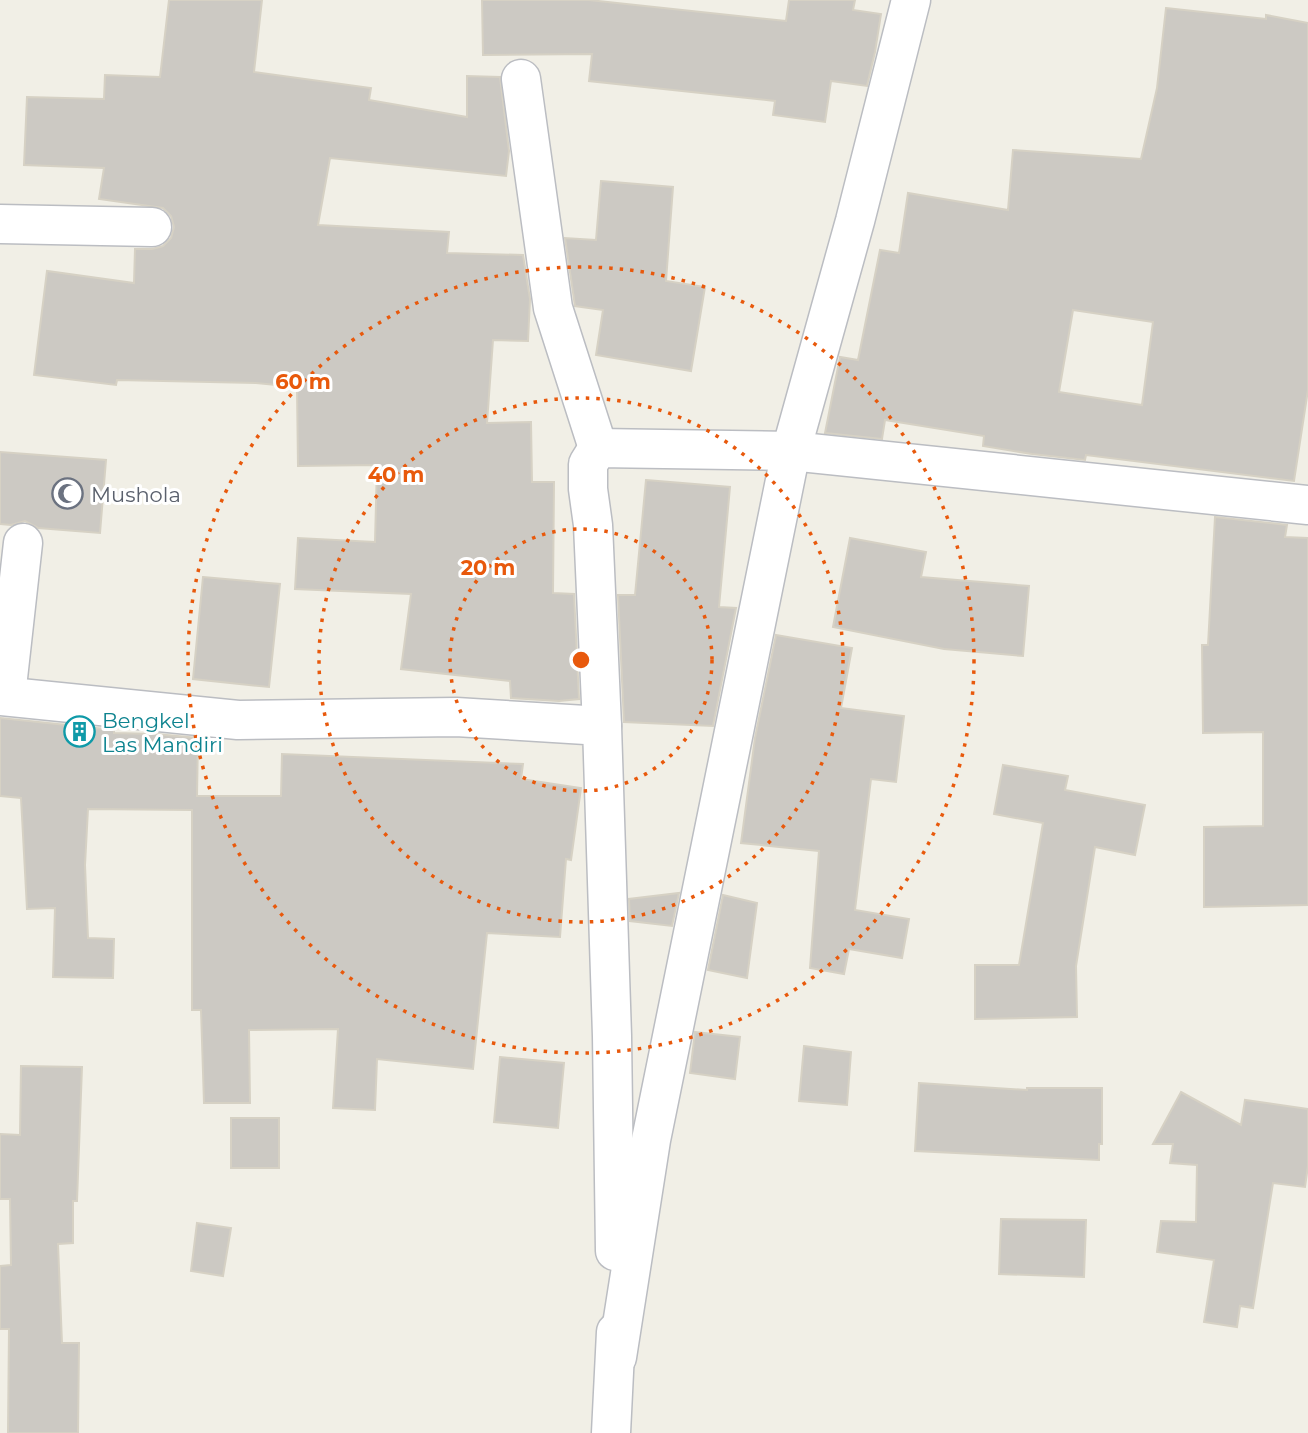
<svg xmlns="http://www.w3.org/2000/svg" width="1308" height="1433" font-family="Montserrat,sans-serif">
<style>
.building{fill:#ccc9c3;stroke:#d6d1c4;stroke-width:2;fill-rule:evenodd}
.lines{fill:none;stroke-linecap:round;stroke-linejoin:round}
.minor-casing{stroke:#bbbdc2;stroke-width:41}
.minor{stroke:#fff;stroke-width:38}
.ring{fill:none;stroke:#e8590c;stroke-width:3.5;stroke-dasharray:3.5 7}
.labels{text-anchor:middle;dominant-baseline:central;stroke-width:6;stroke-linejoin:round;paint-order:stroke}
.worship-label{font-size:21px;fill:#5b616d;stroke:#fff;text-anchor:start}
.culture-label{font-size:21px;fill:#0d838f;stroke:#fff;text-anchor:start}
.centre{fill:#e8590c;stroke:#fff;stroke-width:3.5}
.ring-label{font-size:21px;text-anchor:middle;font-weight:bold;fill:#e8590c;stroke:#fff;stroke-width:6;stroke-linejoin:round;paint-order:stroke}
</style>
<rect width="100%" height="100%" fill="#f1efe6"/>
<g class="building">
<path d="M169 0H262L254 72 371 88 369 100 467 117V76L500 77 509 151 506 176 330 158 318 225 449 232 447 253 523 255 530 299 528 341 493 340 487 423 531 422 532 482H554L553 593 574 594 579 699 559 701 511 698 510 681 401 669 411 594 295 589 298 538 375 542 377 465 298 466 297 387 256 383 117 380 116 385 34 375 47 271 134 283 135 249H152L163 246 171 238 174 227 171 216 163 208 99 199 104 168 24 165 27 97 104 99 105 75 160 77Z"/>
<path d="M482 0H589L786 21 789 0H855L853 10 881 14 875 52 867 86 831 81 825 122 773 115 775 101 589 81 592 54 483 55Z"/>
<path d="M1166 8 1266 19V15L1308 23V390L1294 481 1086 455 1085 460 1032 454 983 446 984 436 885 420 882 439 825 433 840 357 858 360 880 250 899 253 908 193 1008 210 1013 150 1141 159 1157 88ZM1073 310 1153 322 1142 405 1059 392Z"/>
<path d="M601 181 673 187 666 281 705 287 691 371 596 355 603 310 575 306 565 238 596 240Z"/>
<path d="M0 452 106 460 100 533 38 528 25 521 11 525 0 524Z"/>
<path d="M646 480 730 487 719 607 736 608 713 726 624 722 618 595H635Z"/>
<path d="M1215 517 1287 525 1285 537 1308 538V905L1204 907V827L1263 826V732L1203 733 1202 645H1208Z"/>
<path d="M850 538 926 552 921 577 1029 586 1023 656 944 649 833 627Z"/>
<path d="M203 577 280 584 269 687 193 679Z"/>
<path d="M776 635 852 648 841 708 904 716 896 782 871 779 855 910 909 919 902 958 849 949 844 974 810 968 819 851 741 843 755 738Z"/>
<path d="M0 718 114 730V733L155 734 198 738 197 796H281L282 754 523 764 521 779 581 788 571 860 566 859 560 937 487 933 473 1069 377 1059 375 1110 333 1108 338 1029 249 1030 250 1103H204L201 1010H192V810L88 809 85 865 88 938 114 939 113 978 53 977 55 908 27 909 21 798 0 796Z"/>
<path d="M1003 765 1068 776 1065 790 1145 805 1135 855 1095 847 1076 966 1077 1017 975 1019V965H1019L1043 823 994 814Z"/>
<path d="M679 893 672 926 630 921 629 899Z"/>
<path d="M723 895 757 903 747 978 708 970Z"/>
<path d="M695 1032 740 1037 735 1079 690 1073Z"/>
<path d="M804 1046 851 1052 847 1105 799 1101Z"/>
<path d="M500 1057 564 1063 558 1128 494 1122Z"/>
<path d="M21 1066 82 1067 77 1201H73V1243L58 1244 62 1343H79L78 1433H8L9 1329H0V1266L11 1265 10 1199H0V1134L20 1135Z"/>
<path d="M919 1083 1027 1090V1088H1102V1144H1099V1160L915 1151Z"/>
<path d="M1181 1092 1241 1125 1245 1100 1308 1109V1166L1305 1187 1273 1183 1253 1308 1240 1306 1237 1327 1204 1322 1214 1260 1157 1252 1161 1221 1196 1222 1197 1165 1170 1163 1173 1144H1153Z"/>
<rect x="231" y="1118" width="48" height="50"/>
<path d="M1001 1219 1086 1220 1084 1277 999 1274Z"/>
<path d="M197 1223 231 1228 223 1276 191 1271Z"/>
</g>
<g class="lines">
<defs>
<g id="minor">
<path d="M521 79 553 308 598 448"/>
<path d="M0 224 152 227"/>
<path d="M0 696 238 720 456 717 602 726 612 1036 615 1251"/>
<path d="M6 696 23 543"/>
<path d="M602 726 593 525 588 489V464L598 448 791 451 1308 505"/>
<path d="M617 1357 651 1140 791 451 855 221 911 0"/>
<path d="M611 1433 616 1332"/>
</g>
</defs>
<use href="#minor" class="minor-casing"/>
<use href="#minor" class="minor"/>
</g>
<g class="ring">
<circle cx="581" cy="660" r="131"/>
<circle cx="581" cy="660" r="262"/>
<circle cx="581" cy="660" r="393"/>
</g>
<defs>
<symbol id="mosque-ring" viewBox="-11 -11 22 22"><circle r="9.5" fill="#fff" stroke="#6b7280" stroke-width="1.5"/><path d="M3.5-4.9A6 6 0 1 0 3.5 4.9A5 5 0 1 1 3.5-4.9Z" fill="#6b7280"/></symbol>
<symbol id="building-ring" viewBox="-11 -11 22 22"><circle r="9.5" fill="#fff" stroke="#0f9aa8" stroke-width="1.5"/><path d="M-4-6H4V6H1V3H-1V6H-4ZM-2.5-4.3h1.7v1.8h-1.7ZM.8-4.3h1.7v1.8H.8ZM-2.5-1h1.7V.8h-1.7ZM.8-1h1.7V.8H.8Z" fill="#0f9aa8"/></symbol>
</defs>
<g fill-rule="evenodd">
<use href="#mosque-ring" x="50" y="476" width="35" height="35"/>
<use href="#building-ring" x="62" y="714" width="35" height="35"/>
</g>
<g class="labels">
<g class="worship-label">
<text x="91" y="494">Mushola</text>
</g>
<g class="culture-label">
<text x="102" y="720">Bengkel<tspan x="102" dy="24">Las Mandiri</tspan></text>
</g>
</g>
<circle cx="581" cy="660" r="10" class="centre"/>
<g class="ring-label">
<text x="303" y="389">60 m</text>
<text x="396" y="482">40 m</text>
<text x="488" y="575">20 m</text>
</g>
</svg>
